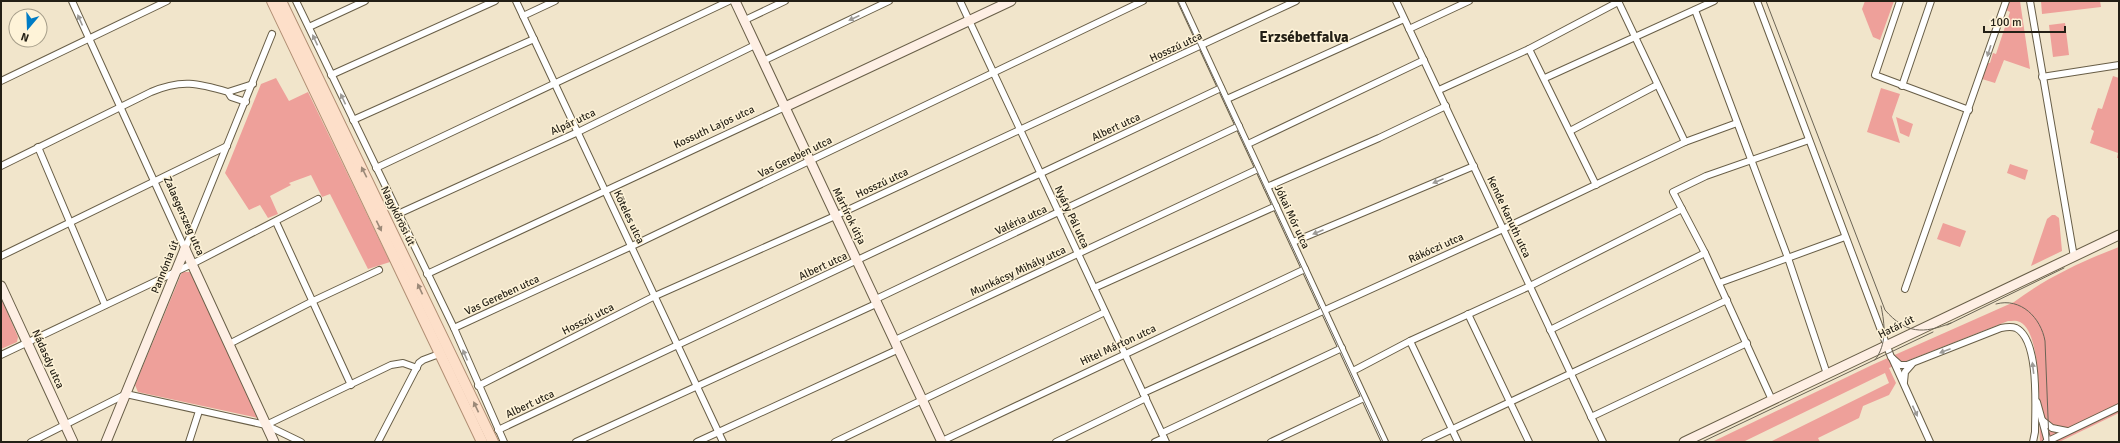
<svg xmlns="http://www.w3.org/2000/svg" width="2120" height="443" font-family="Signika,sans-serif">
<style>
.green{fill:#eea09a}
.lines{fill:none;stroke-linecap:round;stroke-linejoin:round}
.street-casing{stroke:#685e47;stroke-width:8}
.secondary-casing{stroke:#685e47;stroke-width:11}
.primary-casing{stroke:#b08e73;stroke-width:12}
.street{stroke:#fff;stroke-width:6}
.secondary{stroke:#feefe4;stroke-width:9}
.primary{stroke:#fddfc9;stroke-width:10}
.tram{stroke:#6b6455;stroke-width:1}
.oneway{fill:#9c9a96}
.oneway2{fill:#9b8978}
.labels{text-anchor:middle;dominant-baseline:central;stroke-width:3;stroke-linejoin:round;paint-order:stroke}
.street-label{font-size:11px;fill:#231f15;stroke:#fef3d8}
.district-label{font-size:15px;font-weight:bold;fill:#231f15;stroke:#fef3d8}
</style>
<rect width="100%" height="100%" fill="#f1e5cb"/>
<g class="green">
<path d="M1865 1H1894L1880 40 1873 37 1862 9Z"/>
<path d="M2009 1H2020L2030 69 2004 60 1995 83 1982 79 1988 63H1990L1993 53 1996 54 2010 12 2006 10Z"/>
<path d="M2041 1H2100L2101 7 2042 14Z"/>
<path d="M2065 23 2069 55 2053 57 2049 25Z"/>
<path d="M2113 76 2119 78V158H2117L2118 153 2090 143 2094 131 2091 129 2098 108 2102 109Z"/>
<path d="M276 78 289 101 308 92 390 262 368 269 330 194 322 197 311 175 289 183 291 185 270 196 278 214 268 218 260 205 249 210 225 173 261 84Z"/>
<path d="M1881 88 1900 94 1892 117 1900 143 1867 132Z"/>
<path d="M1896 117 1913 124 1909 137 1900 133Z"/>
<path d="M2010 164 2028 170 2025 180 2007 173Z"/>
<path d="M2052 215H2055L2059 218 2062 251 2031 266 2047 219Z"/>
<path d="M1943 223 1966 231 1960 247 1937 239Z"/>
<path d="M2119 247V413L2059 442H2040C2039 418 2043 333 2020 322 2016 320 2012 321 2008 321L1889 368 1896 383 1889 395 1863 406 1859 418 1818 438 1820 442H1770L1889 383 1885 373 1743 442H1712L1872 365 2014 302C2046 278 2082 261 2119 247Z"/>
<path d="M182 272H191L258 418 138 392 135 385Z"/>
<path d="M1 298 18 337 17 342 1 349Z"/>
</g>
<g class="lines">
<defs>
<g id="street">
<path d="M72 1 185 249"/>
<path d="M296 1 454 328 504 442"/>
<path d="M516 1 723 442"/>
<path d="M960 1 1166 442"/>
<path d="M1181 1 1385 442"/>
<path d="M1396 1 1603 442"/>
<path d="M1618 1 1685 142"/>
<path d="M1757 1 1891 357 1900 365H1907L2001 328C2006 327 2011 326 2016 328 2040 340 2035 409 2035 432L2033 442"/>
<path d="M1900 1 1875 75 1969 110"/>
<path d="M2030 1 2074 257"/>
<path d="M1695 10 1788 258 1827 374"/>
<path d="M523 16 555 1"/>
<path d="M745 20 785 1"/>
<path d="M309 27 365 1"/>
<path d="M1409 29 1469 1"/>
<path d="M1529 49 1596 185"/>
<path d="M763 61 889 1"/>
<path d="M331 75 495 1"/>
<path d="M2042 77 2119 65"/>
<path d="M1545 78 1714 1"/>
<path d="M1 81 167 1"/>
<path d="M1902 86 1931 1"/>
<path d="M1439 90 1529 49 1618 2"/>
<path d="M228 92 253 84"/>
<path d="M1227 99 1404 19"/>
<path d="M353 120 534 39"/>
<path d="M1570 131 1657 85"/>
<path d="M1248 144 1424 60"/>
<path d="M38 147 105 305"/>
<path d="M1 166 151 92C181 79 198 83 228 92L231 97 246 102"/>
<path d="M376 168 729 1"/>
<path d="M1267 187 1379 138 1446 106"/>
<path d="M398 214 578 132 755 45"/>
<path d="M276 222 351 385"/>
<path d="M1293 242 1474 166"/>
<path d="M185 249 272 34"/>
<path d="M1 256 227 146"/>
<path d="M427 274 785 107"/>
<path d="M1719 283 1845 237"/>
<path d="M1094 288 1276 206"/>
<path d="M1905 289 2006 1"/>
<path d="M876 299 1239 126"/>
<path d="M1468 314 1529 442"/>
<path d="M454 328 632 246 1143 1"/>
<path d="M1550 330 1705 253"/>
<path d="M895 340 1258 169"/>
<path d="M1410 341 1458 442"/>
<path d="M229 344 313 301 379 270"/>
<path d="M1 355 192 264 318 199"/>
<path d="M1892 358 1930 442"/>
<path d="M1353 371 1410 341 1530 286 1682 209"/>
<path d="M1904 382 1905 372 1912 364"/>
<path d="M478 386 655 296 835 216 1296 1"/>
<path d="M1143 393 1503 229 1685 142 1737 123"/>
<path d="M1772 400 1705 253 1673 192 1706 176 1809 140"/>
<path d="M2037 402 2048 442"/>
<path d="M1591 417 1747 343"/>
<path d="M2042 420 2052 428 2067 431"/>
<path d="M266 425 391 365 403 363 417 368"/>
<path d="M498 430 1221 88"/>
<path d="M1162 433 1342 348"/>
<path d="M31 442 126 394 266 425 301 442"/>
<path d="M189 442 199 411"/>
<path d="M378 442 419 363 423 360 439 354"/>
<path d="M576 442 878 303"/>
<path d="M697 442 899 349"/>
<path d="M835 442 1105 312"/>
<path d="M940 442 1305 269"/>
<path d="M1056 442 1146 398"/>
<path d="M1155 442 1164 438"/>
<path d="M1271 442 1364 398"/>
<path d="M1425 442 1727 300"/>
<path d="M2046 442 2119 407"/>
</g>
<g id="secondary">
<path d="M735 1 942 442"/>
<path d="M785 107 1011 1"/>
<path d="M185 249 274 442"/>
<path d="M1 286 73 442"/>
<path d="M106 442 185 249"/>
<path d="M1684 442 2119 235"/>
</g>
<g id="primary">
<path d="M272 1 482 442"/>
<path d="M281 1 493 442"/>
</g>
</defs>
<use href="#street" class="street-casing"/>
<use href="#secondary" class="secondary-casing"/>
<use href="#primary" class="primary-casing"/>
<use href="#street" class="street"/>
<use href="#secondary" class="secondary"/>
<use href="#primary" class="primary"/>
<g class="tram">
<path d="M1178 1 1383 442"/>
<path d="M1766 1 1885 310C1906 334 1923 334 1951 323"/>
<path d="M1996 304C2021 297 2041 318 2045 341L2049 442"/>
<path d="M1947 325 2064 268"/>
<path d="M1875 360C1887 344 1885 325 1881 306"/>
<path d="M1702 442 1933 332"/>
</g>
</g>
<defs><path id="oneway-solid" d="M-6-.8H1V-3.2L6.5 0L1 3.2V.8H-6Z"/></defs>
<g class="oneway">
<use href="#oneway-solid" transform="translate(854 18) rotate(155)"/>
<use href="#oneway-solid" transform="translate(80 20) rotate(-114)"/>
<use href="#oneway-solid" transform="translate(315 40) rotate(-115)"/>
<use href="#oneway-solid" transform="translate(1989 51) rotate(108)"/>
<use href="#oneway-solid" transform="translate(343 99) rotate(-115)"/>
<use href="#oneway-solid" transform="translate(1438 181) rotate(157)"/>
<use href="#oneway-solid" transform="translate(1318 232) rotate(157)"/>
<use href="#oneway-solid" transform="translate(1945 351) rotate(159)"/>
<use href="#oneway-solid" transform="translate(465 355) rotate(-113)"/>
<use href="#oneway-solid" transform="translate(2033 368) rotate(-97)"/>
<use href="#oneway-solid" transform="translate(1915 411) rotate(65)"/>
</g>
<g class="oneway2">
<use href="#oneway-solid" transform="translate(364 172) rotate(-117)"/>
<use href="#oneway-solid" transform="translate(379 226) rotate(64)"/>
<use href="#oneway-solid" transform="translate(420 289) rotate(-115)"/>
<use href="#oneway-solid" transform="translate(476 407) rotate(-115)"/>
</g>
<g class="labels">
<g class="street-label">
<text transform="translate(1176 47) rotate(-25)">Hosszú utca</text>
<text transform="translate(573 122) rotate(-25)">Alpár utca</text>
<text transform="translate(714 127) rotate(-25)">Kossuth Lajos utca</text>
<text transform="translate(1116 127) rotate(-25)">Albert utca</text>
<text transform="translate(795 157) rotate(-26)">Vas Gereben utca</text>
<text transform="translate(882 183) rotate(-25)">Hosszú utca</text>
<text transform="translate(184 216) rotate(66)">Zalaegerszeg utca</text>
<text transform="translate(398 216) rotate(64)">Nagykőrösi út</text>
<text transform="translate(849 216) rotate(64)">Mártírok útja</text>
<text transform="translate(629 217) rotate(65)">Köteles utca</text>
<text transform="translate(1072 217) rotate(65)">Nyáry Pál utca</text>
<text transform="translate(1292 217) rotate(65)">Jókai Mór utca</text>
<text transform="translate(1509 217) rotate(65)">Kende Kanuth utca</text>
<text transform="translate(1021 220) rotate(-25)">Valéria utca</text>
<text transform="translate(1436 248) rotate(-24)">Rákóczi utca</text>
<text transform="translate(823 266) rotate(-25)">Albert utca</text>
<text transform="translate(165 267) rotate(-68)">Pannónia út</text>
<text transform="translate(1018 271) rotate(-25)">Munkácsy Mihály utca</text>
<text transform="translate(502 295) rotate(-25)">Vas Gereben utca</text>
<text transform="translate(588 319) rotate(-27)">Hosszú utca</text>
<text transform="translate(1896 327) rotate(-26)">Határ út</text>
<text transform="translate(1118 345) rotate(-25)">Hitel Márton utca</text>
<text transform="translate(48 359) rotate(66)">Nádasdy utca</text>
<text transform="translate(530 404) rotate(-25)">Albert utca</text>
</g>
<g class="district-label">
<text x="1304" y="37">Erzsébetfalva</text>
</g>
</g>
<rect width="2120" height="443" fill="none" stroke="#231f15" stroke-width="4"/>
<g transform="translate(28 28) rotate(199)"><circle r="19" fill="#fef3d8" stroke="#a69e8a"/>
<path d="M0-3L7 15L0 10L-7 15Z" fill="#007cc5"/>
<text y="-6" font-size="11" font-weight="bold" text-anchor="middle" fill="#231f15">N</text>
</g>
<path d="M1984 26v6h81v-6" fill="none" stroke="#231f15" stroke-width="2"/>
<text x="1990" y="26" font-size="12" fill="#231f15" stroke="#fef3d8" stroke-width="3" paint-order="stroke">100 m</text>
</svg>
